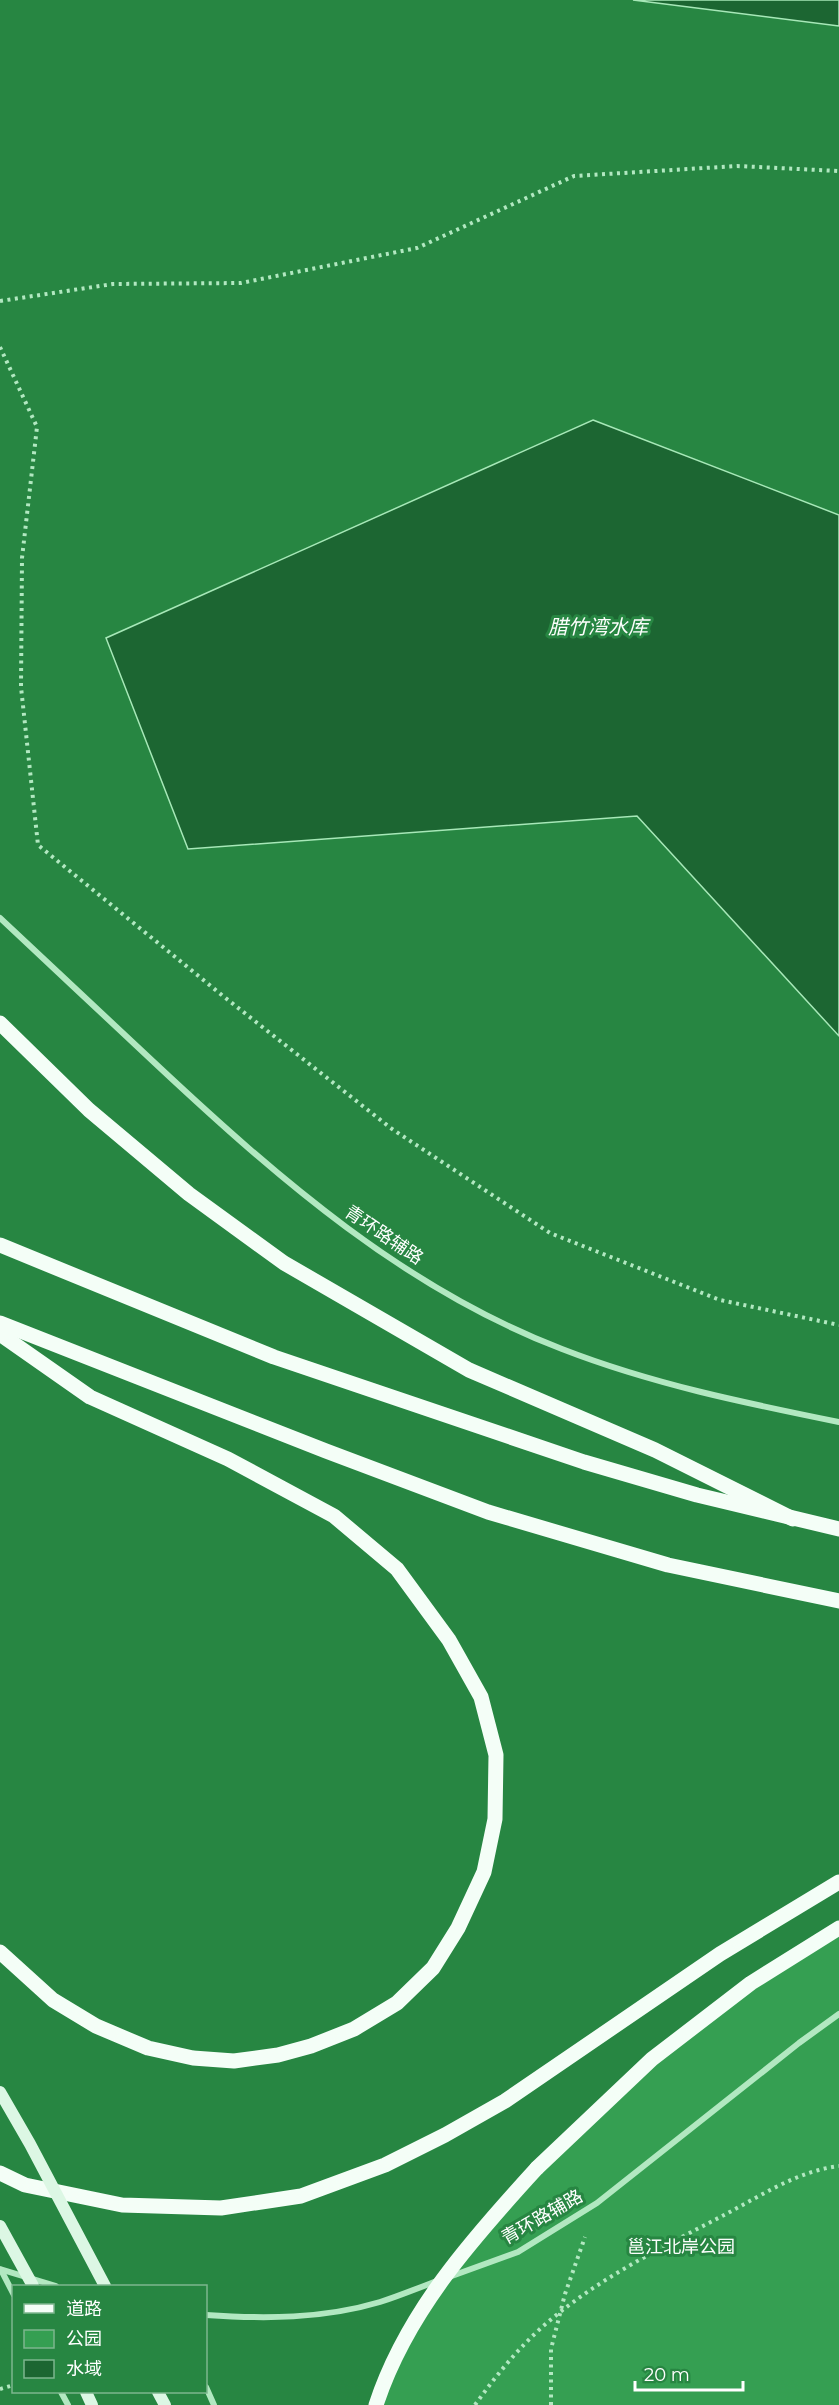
<svg xmlns="http://www.w3.org/2000/svg" width="839" height="2405" font-family="Montserrat,'Noto Sans SC',sans-serif">
<style>
.green{fill:#359f52}
.water{fill:#1c6632;stroke:#a7e8b8;stroke-width:1.5}
.lines{fill:none;stroke-linecap:round;stroke-linejoin:round}
.path{stroke:#b2e8c1;stroke-width:4;stroke-dasharray:3 4.5;stroke-linecap:butt}
.minor{stroke:#b2e8c1;stroke-width:6}
.secondary{stroke:#dcf7e4;stroke-width:12}
.primary{stroke:#f4fef7;stroke-width:15}
.path-bridge{stroke:#b2e8c1;stroke-width:4;stroke-dasharray:3 4.5;stroke-linecap:butt}
.secondary-bridge{stroke:#dcf7e4;stroke-width:12}
.primary-bridge{stroke:#f4fef7;stroke-width:15}
.labels{text-anchor:middle;dominant-baseline:central;stroke-width:6;stroke-linejoin:round;paint-order:stroke}
.street-label{font-size:18px;fill:#fff;stroke:#278642}
.park-label{font-size:18px;fill:#fbfefc;stroke:#278642}
.water-label{font-size:20px;font-style:italic;fill:#fcfefc;stroke:#278642}
</style>
<rect width="100%" height="100%" fill="#278642"/>
<path class="green" d="M839 1928V2405H376L379 2396 474 2237 652 2059Z"/>
<g class="water">
<path d="M633 0H839V26Z"/>
<path d="M593 420 839 515V1036L637 816 188 849 106 638Z"/>
</g>
<g class="lines">
<g class="path">
<path d="M0 301 113 284 241 283 417 248 574 176 737 166 839 171"/>
<path d="M0 347 37 427 22 558 21 687 38 845 223 996 392 1129 550 1233 720 1300 839 1325"/>
<path d="M0 2389 14 2385"/>
<path d="M551 2405V2349L565 2294 585 2237"/>
</g>
<g class="minor">
<path d="M0 918C53 967 105 1017 158 1066 279 1179 405 1289 562 1349 652 1384 745 1403 839 1422"/>
<path d="M0 2269 56 2286"/>
<path d="M1 2270 14 2295"/>
<path d="M449 2277 518 2252 597 2203 799 2043 839 2014"/>
<path d="M206 2315C264 2319 323 2319 380 2302 399 2296 418 2288 437 2281"/>
<path d="M206 2387 214 2405"/>
<path d="M61 2392 68 2405"/>
</g>
<g class="secondary">
<path d="M86 2392 92 2405"/>
<path d="M158 2392 165 2405"/>
</g>
<g class="primary">
<path d="M0 1023 89 1110 189 1194 284 1263 469 1370 655 1450 793 1519"/>
<path d="M0 1245 274 1357 584 1462 697 1495 839 1529"/>
<path d="M0 1323 326 1451 488 1512 668 1565 839 1601"/>
<path d="M0 1334 90 1397 228 1459 334 1516 397 1569 449 1640 481 1697 496 1755 495 1819 484 1872 458 1928 433 1968 397 2003 354 2029 311 2046 278 2055 234 2061 193 2058 148 2048 96 2026 53 2000 0 1952"/>
<path d="M537 2168 652 2059 751 1983 839 1928"/>
<path d="M0 2173 25 2185 122 2205 221 2208 301 2196 385 2165 445 2135 505 2101 720 1954 839 1882"/>
</g>
<path class="path-bridge" d="M475 2405C495 2377 515 2352 540 2329 594 2280 663 2247 726 2214 762 2195 798 2171 839 2166"/>
<g class="secondary-bridge">
<path d="M0 2092 30 2144 105 2286"/>
<path d="M0 2226 33 2286"/>
</g>
<path class="primary-bridge" d="M376 2405C406 2313 472 2239 537 2168"/>
</g>
<g class="labels">
<g class="street-label">
<text transform="translate(384 1235) rotate(34)">青环路辅路</text>
<text transform="translate(542 2217) rotate(-30)">青环路辅路</text>
</g>
<g class="park-label">
<text x="681" y="2247">邕江北岸公园</text>
</g>
<g class="water-label">
<text x="598" y="627">腊竹湾水库</text>
</g>
</g>
<rect x="12" y="2285" width="195" height="108" fill="#278642" stroke="#7db68e" stroke-width="1.5"/>
<rect x="24" y="2304" width="30" height="9" fill="#f4fef7" stroke="#7db68e" stroke-width="1.5"/>
<text x="66" y="2315" font-size="18" fill="#ffffff">道路</text>
<rect x="24" y="2330" width="30" height="18" fill="#359f52" stroke="#7db68e" stroke-width="1.5"/>
<text x="66" y="2345" font-size="18" fill="#ffffff">公园</text>
<rect x="24" y="2360" width="30" height="18" fill="#1c6632" stroke="#7db68e" stroke-width="1.5"/>
<text x="66" y="2375" font-size="18" fill="#ffffff">水域</text>
<path d="M635 2381v9h108v-9" fill="none" stroke="#ffffff" stroke-width="3"/>
<text x="644" y="2381" font-size="18" fill="#ffffff" stroke="#278642" stroke-width="4.5" paint-order="stroke">20 m</text>
</svg>
